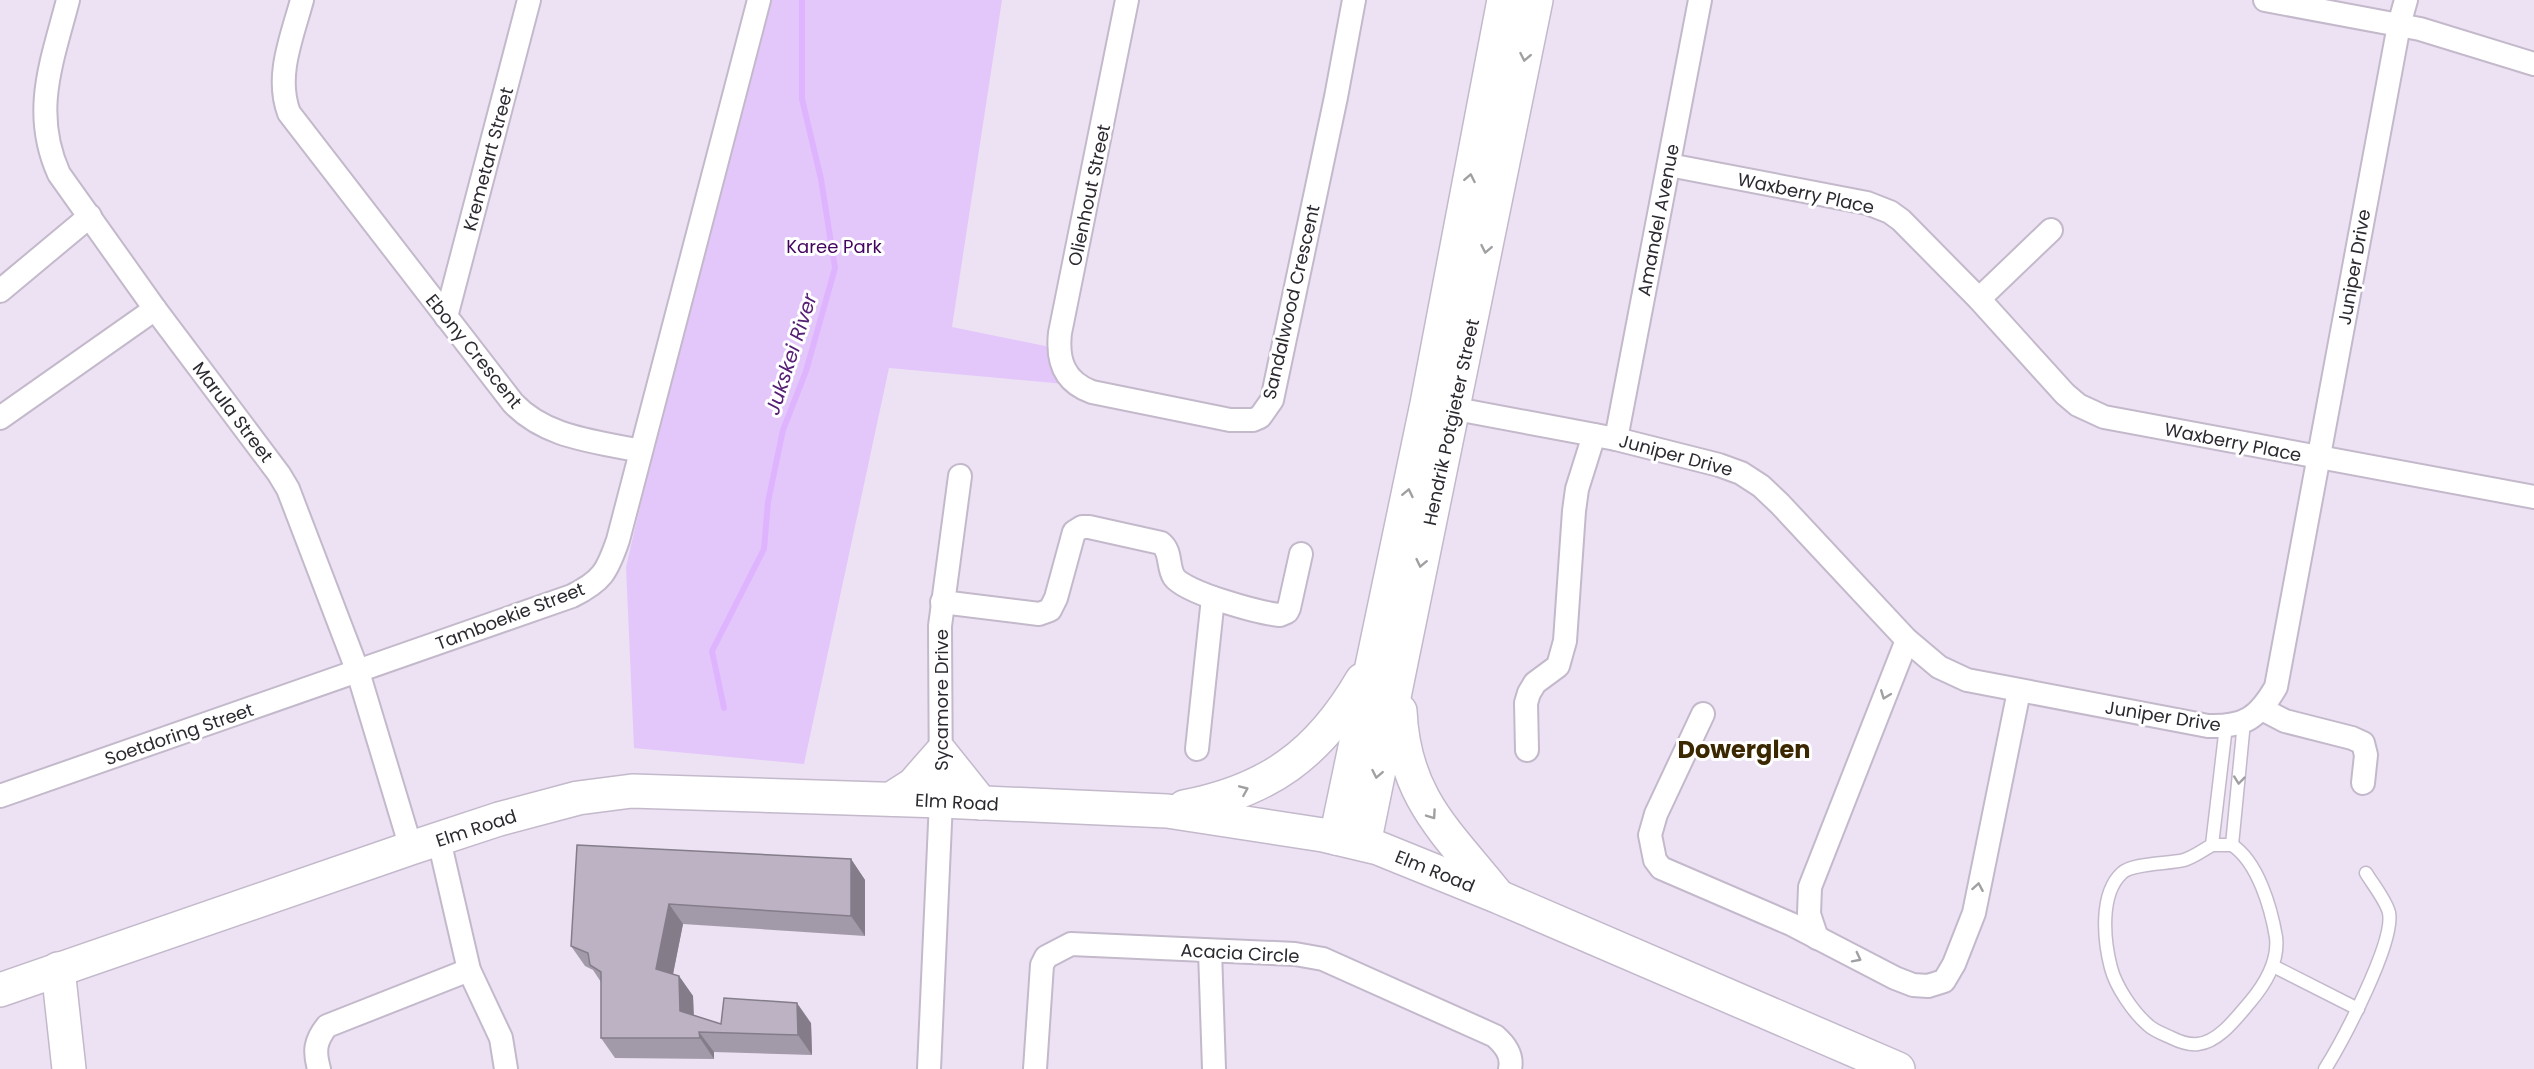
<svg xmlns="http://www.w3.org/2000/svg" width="2534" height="1069" font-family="Poppins,sans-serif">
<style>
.green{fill:#e4c7fa}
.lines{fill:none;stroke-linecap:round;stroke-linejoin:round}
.stream{stroke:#dfb4ff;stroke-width:6}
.lane-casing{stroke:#c3b9cb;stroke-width:15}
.street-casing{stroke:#c3b9cb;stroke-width:26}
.secondary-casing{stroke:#c3b9cb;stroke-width:36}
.lane{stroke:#fff;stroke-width:12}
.street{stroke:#fff;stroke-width:22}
.secondary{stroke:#fff;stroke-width:33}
.wall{fill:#a299a9}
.shaded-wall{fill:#847d89}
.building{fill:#bcb2c4;stroke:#847d89;stroke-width:1.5}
.oneway{stroke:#a09fa2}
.labels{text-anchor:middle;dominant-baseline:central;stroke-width:6;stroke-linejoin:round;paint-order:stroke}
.street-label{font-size:18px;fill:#2d2930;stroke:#fff}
.park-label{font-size:18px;fill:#43055f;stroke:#fff}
.water-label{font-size:20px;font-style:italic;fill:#562075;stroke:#fff}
.district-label{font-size:24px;font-weight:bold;fill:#3b2800;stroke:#fff}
</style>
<rect width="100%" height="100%" fill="#ece2f4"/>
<path class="green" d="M758 0H1002L952 327 1055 348 1075 385 889 368 804 764 634 748 626 567Z"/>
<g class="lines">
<path class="stream" d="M724 708 712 651 764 549 768 502 783 430 806 371 835 268 821 179 802 99V0"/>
<defs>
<g id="lane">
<path d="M2212 845H2232C2258 862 2271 908 2276 937 2279 962 2265 984 2250 1002 2237 1017 2219 1042 2198 1044 2188 1045 2180 1042 2172 1038 2164 1034 2154 1031 2148 1025 2133 1012 2116 987 2111 968 2104 941 2099 894 2122 873 2132 863 2169 864 2184 860 2194 857 2203 850 2212 845Z"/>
<path d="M2212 845 2226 726"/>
<path d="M2232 845 2244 722"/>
<path d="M2273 966 2358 1009"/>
<path d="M2325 1069C2342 1042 2395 942 2389 913 2387 902 2372 883 2366 873"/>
</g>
<g id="street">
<path d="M68 0C52 62 31 112 59 174L155 309 279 474 288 489 358 672 411 848"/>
<path d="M302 0C292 37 275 76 289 113L513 403C546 438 595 441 640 451"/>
<path d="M1127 0 1060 333C1057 360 1064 382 1092 392L1230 420H1253L1260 417 1272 400 1336 97 1354 0"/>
<path d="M2265 0 2420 29 2534 64"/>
<path d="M1669 165 1867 203 1890 212 1901 220 1979 299 2065 394 2078 405 2104 417 2534 497"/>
<path d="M0 291 90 216"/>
<path d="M1979 299 2051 230"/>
<path d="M446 317 529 0"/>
<path d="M1440 406 1616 439 1719 465 1741 473 1761 486 1780 504 1907 640 1939 667 1967 680 2208 726C2245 727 2258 718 2276 687L2399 25 2406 0"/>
<path d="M0 418 155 309"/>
<path d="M1616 439 1700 0"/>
<path d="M942 602 1039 614 1050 610 1056 598 1074 532 1082 527H1089L1161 543C1172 552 1167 566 1174 577 1185 593 1260 613 1280 615L1287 612 1289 608 1301 554"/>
<path d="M2262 709 2285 721 2352 738 2363 743 2366 755 2363 783"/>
<path d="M1703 714 1656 814 1650 835 1655 860 1661 868 1791 924 1895 978 1913 985 1928 986 1944 981 1954 964 1974 913 2019 691"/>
<path d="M1197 749 1213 598"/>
<path d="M1527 750 1526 703 1529 693 1535 683 1558 666 1565 641 1574 511 1577 489 1594 435"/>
<path d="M0 796 572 596C602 581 607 572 618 540L759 0"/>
<path d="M439 840 469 970 501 1038 506 1069"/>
<path d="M1817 938 1809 914 1810 887 1907 640"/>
<path d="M1210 951 1214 1069"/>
<path d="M319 1069C314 1051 315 1041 327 1026L469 970"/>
<path d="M929 1069 941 801 940 626 960 476"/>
<path d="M1035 1069 1042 965 1046 957 1071 944 1295 954 1323 959 1495 1036C1505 1045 1513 1055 1510 1069"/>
</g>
<g id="secondary">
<path d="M1400 711C1404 798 1447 832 1498 896"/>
<path d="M891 799 913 785 941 753 981 803"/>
<path d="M1184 807C1268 791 1319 754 1362 680"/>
<path d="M1336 838 1427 404 1504 0"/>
<path d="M1364 844 1536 0"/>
<path d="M58 969 69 1069"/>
<path d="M0 990 411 848 499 819 578 798 632 791 941 801 1167 811 1323 835 1378 848 1499 897 1898 1069"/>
</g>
</defs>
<use href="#lane" class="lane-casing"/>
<use href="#street" class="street-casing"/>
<use href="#secondary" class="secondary-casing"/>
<use href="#lane" class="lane"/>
<use href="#street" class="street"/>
<use href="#secondary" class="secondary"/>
</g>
<path class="wall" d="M577 845 851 859 865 880V936L683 924 673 974 679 976 693 996 694 1015 721 1024 811 1023 812 1055 714 1052V1059L615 1058 601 1038V982L593 970 585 966 571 946Z"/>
<g class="shaded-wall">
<path d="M851 859 865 880V936L851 916Z"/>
<path d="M669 904 683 924 670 989 656 969Z"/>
<path d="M679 976 693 996 694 1031 680 1011Z"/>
<path d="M797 1003 811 1023 812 1055 798 1035Z"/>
<path d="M699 1032 714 1052V1059L700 1038Z"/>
</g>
<path class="building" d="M577 845 851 859V916L669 904 656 969 679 976 680 1011 721 1024 724 998 797 1003 798 1035 699 1032 700 1038H601V972L590 965 588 953 571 946Z"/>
<defs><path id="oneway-chevron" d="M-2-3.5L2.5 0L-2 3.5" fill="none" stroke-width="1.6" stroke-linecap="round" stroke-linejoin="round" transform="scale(1.5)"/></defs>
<g class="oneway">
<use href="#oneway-chevron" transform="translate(1525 57) rotate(101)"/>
<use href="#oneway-chevron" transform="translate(1470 178) rotate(-79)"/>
<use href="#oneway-chevron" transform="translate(1486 249) rotate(101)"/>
<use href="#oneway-chevron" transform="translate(1408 493) rotate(-78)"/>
<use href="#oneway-chevron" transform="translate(1421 563) rotate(102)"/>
<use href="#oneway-chevron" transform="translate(1885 695) rotate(111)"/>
<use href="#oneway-chevron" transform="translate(1377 774) rotate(101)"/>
<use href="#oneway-chevron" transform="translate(2239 780) rotate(96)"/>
<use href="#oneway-chevron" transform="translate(1244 790) rotate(-23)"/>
<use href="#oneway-chevron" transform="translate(1432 815) rotate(55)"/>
<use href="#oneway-chevron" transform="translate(1978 887) rotate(-80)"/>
<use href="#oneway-chevron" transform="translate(1857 958) rotate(27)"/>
</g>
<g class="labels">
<g class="street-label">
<text transform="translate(488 159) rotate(-75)">Kremetart Street</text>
<text transform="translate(1806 193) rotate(12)">Waxberry Place</text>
<text transform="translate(1089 195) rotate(-78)">Olienhout Street</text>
<text transform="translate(1658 220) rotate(-79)">Amandel Avenue</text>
<text transform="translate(2354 267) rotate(-80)">Juniper Drive</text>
<text transform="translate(1291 302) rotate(-77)">Sandalwood Crescent</text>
<text transform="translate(474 351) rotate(51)">Ebony Crescent</text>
<text transform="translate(233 412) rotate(53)">Marula Street</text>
<text transform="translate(1451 422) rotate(-78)">Hendrik Potgieter Street</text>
<text transform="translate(2233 442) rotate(11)">Waxberry Place</text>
<text transform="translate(1676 455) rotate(15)">Juniper Drive</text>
<text transform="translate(510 616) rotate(-21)">Tamboekie Street</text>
<text transform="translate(941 700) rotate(-90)">Sycamore Drive</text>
<text transform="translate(2163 716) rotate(9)">Juniper Drive</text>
<text transform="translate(179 734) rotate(-19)">Soetdoring Street</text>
<text transform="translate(957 802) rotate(3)">Elm Road</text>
<text transform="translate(476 828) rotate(-18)">Elm Road</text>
<text transform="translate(1435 871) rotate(22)">Elm Road</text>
<text transform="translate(1240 953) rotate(3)">Acacia Circle</text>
</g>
<g class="park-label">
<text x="834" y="246">Karee Park</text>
</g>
<g class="water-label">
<text transform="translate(791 354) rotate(-72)">Jukskei River</text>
</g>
<g class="district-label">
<text x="1744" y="749">Dowerglen</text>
</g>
</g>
</svg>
